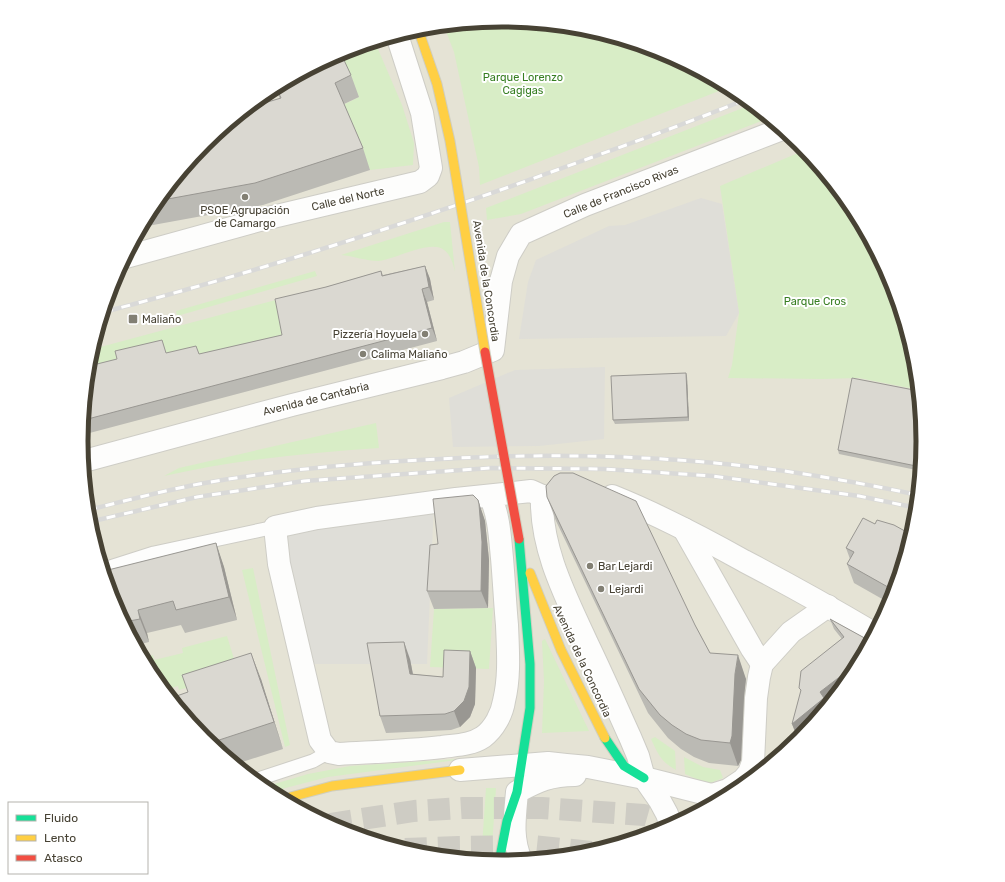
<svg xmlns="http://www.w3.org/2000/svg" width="1005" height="882" font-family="Rubik,sans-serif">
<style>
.residential{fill:#e5e3d5}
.green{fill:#d8edc6}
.parking{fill:#dfded8}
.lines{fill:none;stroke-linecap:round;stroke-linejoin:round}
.highway-tunnel{stroke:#ceccc4;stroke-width:22;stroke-dasharray:22 11;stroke-linecap:butt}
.lane-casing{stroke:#cecdc6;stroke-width:15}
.street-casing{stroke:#cecdc6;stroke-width:24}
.fast-casing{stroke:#d0cebe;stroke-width:11}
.slow-casing{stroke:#d0cebe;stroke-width:11}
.lane{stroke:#fdfdfc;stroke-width:13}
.street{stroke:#fdfdfc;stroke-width:22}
.fast{stroke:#16e098;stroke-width:9}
.slow{stroke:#ffcf43;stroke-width:9}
.rail-casing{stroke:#d9d9d8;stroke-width:4.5}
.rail{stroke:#fff;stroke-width:3;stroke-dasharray:9;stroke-linecap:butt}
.slow-bridge-casing{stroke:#d0cebe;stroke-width:11;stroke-linecap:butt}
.jam-bridge-casing{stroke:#d0cebe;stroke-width:11;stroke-linecap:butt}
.slow-bridge{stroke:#ffcf43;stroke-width:9}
.jam-bridge{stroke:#f24e42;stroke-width:9}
.wall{fill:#bbbab4}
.shaded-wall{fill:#999792}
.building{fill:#dad8d1;stroke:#999792}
.poi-dot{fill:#827f73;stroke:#fff;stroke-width:1.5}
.labels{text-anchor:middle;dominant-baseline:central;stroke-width:4;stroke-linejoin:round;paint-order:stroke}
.park-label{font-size:11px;fill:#377e22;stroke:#fff}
.street-label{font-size:11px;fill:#474234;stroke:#fff}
.poi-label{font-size:11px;fill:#474234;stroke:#fff;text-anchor:start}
.rim{fill:none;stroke:#474234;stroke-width:5}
</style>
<rect width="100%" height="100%" fill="#f0efe8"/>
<circle class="residential" cx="503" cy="441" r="420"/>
<g class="green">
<path d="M503 20 585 28 664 52 729 87 480 185 479 167 454 52 444 26Z"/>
<path d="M375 42 402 105 414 143 413 165 370 170 343 105 359 97 331 69 343 52Z"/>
<path d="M753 104 769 118 521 214 487 220 486 208Z"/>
<path d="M805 150 853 207 892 280 915 359 919 390 859 378 822 379 728 378 732 365 739 313 720 186Z"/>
<path d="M444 222H450L455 272C453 264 451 255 444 250 431 239 394 260 378 261 367 261 352 256 341 255Z"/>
<path d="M315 271 317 276 177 316 176 311Z"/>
<path d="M287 297 288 348 170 366 133 347 117 351 122 372 87 382 90 359 93 349Z"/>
<path d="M376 423 379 448C307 453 234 460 164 476L179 468Z"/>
<path d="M253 568 290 745 285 747 242 570Z"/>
<path d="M493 608 489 669 430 667 434 609Z"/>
<path d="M227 636 238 672 179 690 178 686 165 690 152 675 143 658 153 655 154 660 183 653 182 648Z"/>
<path d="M545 639 589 731 542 733 544 681 542 641Z"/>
<path d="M655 737 675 751 676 770C661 762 658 754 651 739Z"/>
<path d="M684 757 703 767 720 770 723 778 708 784 685 774Z"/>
<path d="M472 758 328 777 270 792 264 787 308 774 350 766Z"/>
<path d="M486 788H496L491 861 481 860Z"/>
</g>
<g class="parking">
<path d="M701 198 722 204 739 313 726 336 519 339 528 282 536 260 609 226 625 225Z"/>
<path d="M605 367 604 439 539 446 453 447 449 398 515 370Z"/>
<path d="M434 502 427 664H302L275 527Z"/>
</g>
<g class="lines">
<g class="highway-tunnel">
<path d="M330 824 414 811 463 808H542L644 815 676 824"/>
<path d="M405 849 459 847 533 846 591 852"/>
</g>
<defs>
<g id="lane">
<path d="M104 569 154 553 275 527"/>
<path d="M255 780 313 761 329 752"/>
</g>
<g id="street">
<path d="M126 257 260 220 420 182 428 176 431 168 422 113 397 35"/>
<path d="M84 461 292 405 442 368 464 362 493 350 501 281 508 256 521 234 585 205 782 129"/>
<path d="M490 496C499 515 500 538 502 558 504 581 505 603 507 625 508 651 510 676 504 701 502 714 494 729 483 737 471 745 456 745 442 747 408 751 373 752 339 754L329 752 320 740 279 564 275 527 317 518 456 499 531 491 542 496"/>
<path d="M542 496C540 548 566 597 587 643 602 674 616 706 630 737L638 756 644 778 660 801 667 814 671 826"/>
<path d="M612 496C657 514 701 537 744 561 788 584 831 608 875 634"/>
<path d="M684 529 752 649 762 664"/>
<path d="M460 770 548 763 566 765 588 767 644 778 723 798"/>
<path d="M712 795 728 790 743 780 749 773 753 762 756 698 759 677 762 664 791 632 828 606"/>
<path d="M521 860C511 838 515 816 517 792 538 781 550 775 575 775"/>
</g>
<g id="fast">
<path d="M605 738 624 766 644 778"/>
<path d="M499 862 507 821 517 792 530 708V664L519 539"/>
</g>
<g id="slow">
<path d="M530 573 561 650 605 738"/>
<path d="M283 799 332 786 460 770"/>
</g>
</defs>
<use href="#lane" class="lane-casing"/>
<use href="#street" class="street-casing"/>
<use href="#fast" class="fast-casing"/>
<use href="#slow" class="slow-casing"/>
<use href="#lane" class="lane"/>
<use href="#street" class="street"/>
<use href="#fast" class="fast"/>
<use href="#slow" class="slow"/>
<defs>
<g id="rail">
<path d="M104 312C268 269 431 216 590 158 643 139 695 120 747 99"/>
<path d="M88 510C125 501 162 491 199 484 272 471 346 464 420 460 519 454 617 454 715 463 783 469 851 481 918 495"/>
<path d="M89 522 197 497 304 481 491 468 604 469 713 476 859 496 917 508"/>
</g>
</defs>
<use href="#rail" class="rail-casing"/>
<use href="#rail" class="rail"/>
<defs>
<path id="slow-bridge" d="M418 29 437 84 450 141 485 352"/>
<path id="jam-bridge" d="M485 352 519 539"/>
</defs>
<use href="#slow-bridge" class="slow-bridge-casing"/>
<use href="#jam-bridge" class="jam-bridge-casing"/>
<use href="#slow-bridge" class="slow-bridge"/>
<use href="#jam-bridge" class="jam-bridge"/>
</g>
<g class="wall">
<path d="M304 72 306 76 351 75 359 97 344 104 363 148 370 170 263 205 142 227 153 207 205 143 280 99 275 87Z"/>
<path d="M425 266 430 279 434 300 427 302 437 341 82 435 89 366 167 353 200 354 282 335 326 287 381 271 383 275Z"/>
<path d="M686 373 687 377 689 421 615 424 613 420Z"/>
<path d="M924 441 921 471 839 454 838 450Z"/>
<path d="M547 497 695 625 710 653 746 679 744 697 741 760 738 766 709 763 694 757 681 749 668 738 648 713 556 521Z"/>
<path d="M478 500 485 521 489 560 488 608 434 609 427 591 438 544Z"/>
<path d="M875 524 912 535 891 604 854 583 847 564 850 559 846 548Z"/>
<path d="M216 543 224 567 237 620 185 633 181 625 147 633 149 642 137 645 113 602Z"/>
<path d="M830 619 870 641 826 702 796 734 792 724 801 691 799 688 842 639 834 629Z"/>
<path d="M470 651 476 668 475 704 470 717 460 727 451 730 386 733 380 716 410 659 413 674 443 677Z"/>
<path d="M261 679 283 749 236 764 205 739 171 698Z"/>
</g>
<g class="shaded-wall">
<path d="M425 266 430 279 434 300 429 287Z"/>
<path d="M422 289 427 302 437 341 432 328Z"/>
<path d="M686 373 687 377 689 421 688 417Z"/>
<path d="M478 500 485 521 489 560 488 608 481 591Z"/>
<path d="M216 543 224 567 237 620 229 597Z"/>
<path d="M138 610 147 633 149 642 140 619Z"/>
<path d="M404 642 410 659 416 691 410 674Z"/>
<path d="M470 651 476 668 475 704 470 717 460 727 454 711Z"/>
<path d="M251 653 261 679 283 749Z"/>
<path d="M738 655 746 679 744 697 741 760 738 766 730 743 735 674Z"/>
<path d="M859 662 852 675 839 691 826 702 827 706 818 716 796 734 792 724 820 692Z"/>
</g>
<g class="building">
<path d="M343 58 351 75 335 83 363 148 255 183 157 201 205 143 248 108 281 98 276 87 304 72 306 76Z"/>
<path d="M425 266 429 287 422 289 432 328 84 420 89 366 117 359 115 351 162 340 166 353 196 346 199 354 282 335 275 299 326 287 381 271 382 276Z"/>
<path d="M686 373 688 417 613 420 611 376Z"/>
<path d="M852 378 919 391 924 441 921 467 838 450Z"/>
<path d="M560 473H573L636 501 695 625 710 653 738 655 735 674 732 736 730 743 701 740 686 734 672 725 660 715 639 689 547 497 546 486 554 476Z"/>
<path d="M473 495 478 500 479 504 482 542 481 591H427L430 545 438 544 433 499Z"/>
<path d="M863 518 875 524 877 520 894 525 912 535 895 591 847 564 854 552 846 548Z"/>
<path d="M216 543 229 597 176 610 173 601 138 610 140 619 124 622 113 602 104 571Z"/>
<path d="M830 619 870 641 859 662 820 692 824 698 792 724 801 690 799 688 801 671 844 637Z"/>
<path d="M404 642 410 674 443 677 444 650 470 651 469 687 464 701 454 711 445 714 380 716 367 643Z"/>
<path d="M251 653 274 722 210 743 205 739 200 733 199 727 196 728 171 698 188 692 182 675Z"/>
</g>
<g class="poi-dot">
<circle cx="245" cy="197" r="4"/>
<rect x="128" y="314" width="10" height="10" rx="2"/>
<circle cx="425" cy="334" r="4"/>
<circle cx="363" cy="354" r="4"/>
<circle cx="590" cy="566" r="4"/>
<circle cx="601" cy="589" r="4"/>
</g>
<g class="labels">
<g class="park-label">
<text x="523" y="77">Parque Lorenzo<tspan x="523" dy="13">Cagigas</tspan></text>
<text x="815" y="301">Parque Cros</text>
</g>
<g class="street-label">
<text transform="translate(621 192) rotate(-22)">Calle de Francisco Rivas</text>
<text transform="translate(348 199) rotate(-13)">Calle del Norte</text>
<text transform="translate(486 281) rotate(81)">Avenida de la Concordia</text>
<text transform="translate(316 399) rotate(-14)">Avenida de Cantabria</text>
<text transform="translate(582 661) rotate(65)">Avenida de la Concordia</text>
</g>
<g class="poi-label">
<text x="245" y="210" text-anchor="middle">PSOE Agrupación<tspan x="245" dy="13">de Camargo</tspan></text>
<text x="142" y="319">Maliaño</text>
<text x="417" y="334" text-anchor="end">Pizzería Hoyuela</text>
<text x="371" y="354">Calima Maliaño</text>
<text x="598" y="566">Bar Lejardi</text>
<text x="609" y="589">Lejardi</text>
</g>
</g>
<path d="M0 0H1005V882H0ZM88 441a414 414 0 1 1 828 0a414 414 0 1 1-828 0Z" fill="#fff" fill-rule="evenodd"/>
<path class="rim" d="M88 441a414 414 0 1 1 828 0a414 414 0 1 1-828 0Z"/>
<rect x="8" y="802" width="140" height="72" fill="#ffffff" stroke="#b5b3ae"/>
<rect x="16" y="815" width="20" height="6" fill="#16e098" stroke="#b5b3ae"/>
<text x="44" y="822" font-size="12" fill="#474234">Fluido</text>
<rect x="16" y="835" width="20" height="6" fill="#ffcf43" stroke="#b5b3ae"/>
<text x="44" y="842" font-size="12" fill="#474234">Lento</text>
<rect x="16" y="855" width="20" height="6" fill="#f24e42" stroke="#b5b3ae"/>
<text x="44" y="862" font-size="12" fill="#474234">Atasco</text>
</svg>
